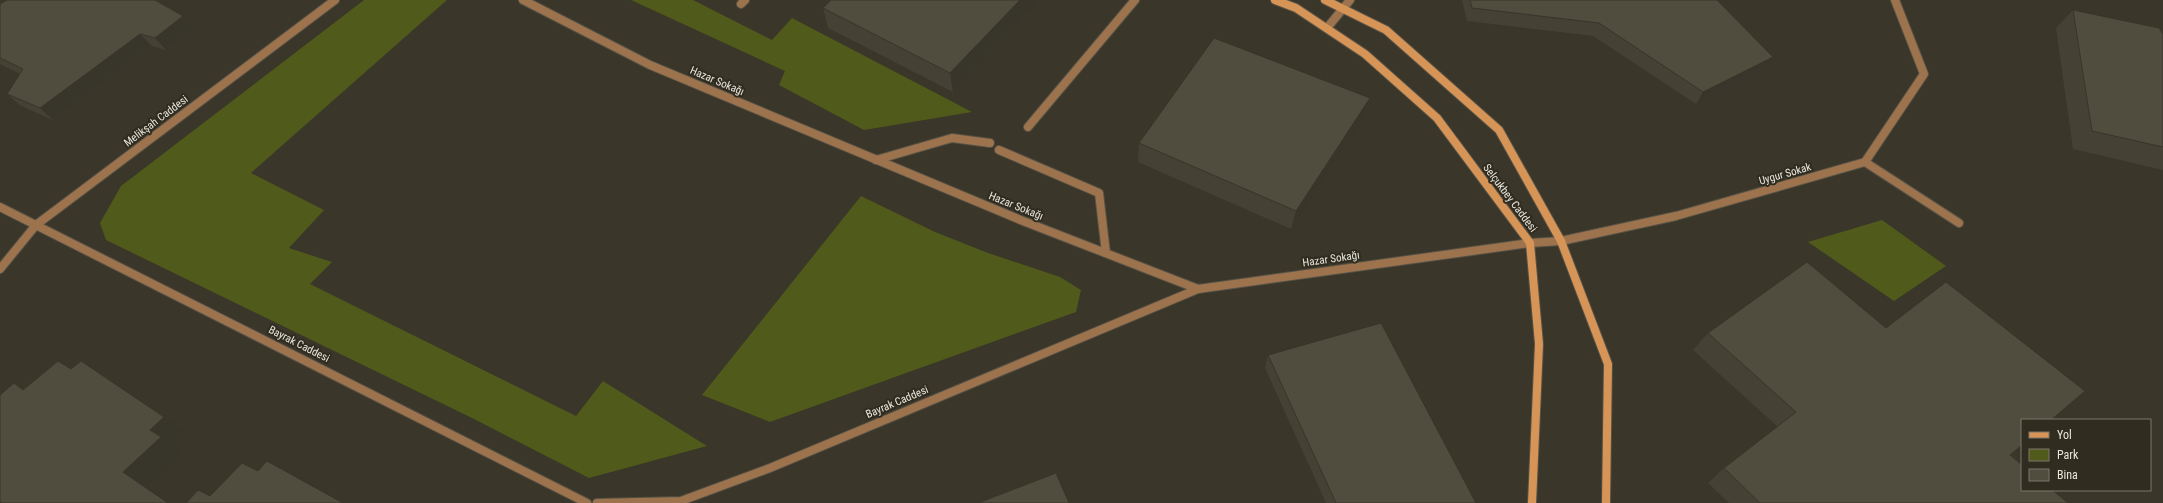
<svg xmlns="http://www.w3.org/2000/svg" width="2163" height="503" font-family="'Roboto Condensed',sans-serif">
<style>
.green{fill:#505a1b}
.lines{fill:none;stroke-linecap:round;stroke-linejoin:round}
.lane-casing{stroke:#565246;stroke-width:10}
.street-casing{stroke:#565246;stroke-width:10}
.secondary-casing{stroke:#565246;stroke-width:10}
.lane{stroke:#9d734e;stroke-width:8}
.street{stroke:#9d734e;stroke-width:8}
.secondary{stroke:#d69457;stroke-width:8}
.wall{fill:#454135}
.shaded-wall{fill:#38352b}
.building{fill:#504c3e;stroke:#38352b}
.labels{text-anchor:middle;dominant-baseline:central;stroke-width:4;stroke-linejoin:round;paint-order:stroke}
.street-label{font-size:11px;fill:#e9e6de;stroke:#302c1f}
</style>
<rect width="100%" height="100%" fill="#3a3629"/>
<g class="green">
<path d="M364 0H447L251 173 324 210 289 248 332 262 310 284 576 416 603 381 707 446 589 478 474 419 106 240 100 223 121 186Z"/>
<path d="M631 0H693L772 40 792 18 972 112 864 130 779 85 785 71Z"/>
<path d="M861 196 935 232 988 253 1060 277 1081 290 1076 312 770 422 702 395Z"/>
<path d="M1882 220 1946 266 1894 301 1808 242Z"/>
</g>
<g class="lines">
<defs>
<g id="lane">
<path d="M741 4 745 0"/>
<path d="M1028 127 1135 0"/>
<path d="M999 150 1099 193 1106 253"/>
<path d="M876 160 952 138 990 143"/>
</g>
<g id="street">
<path d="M523 0 650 65 1023 221 1198 289 1530 243 1561 241 1676 216 1865 162 1924 74 1895 0"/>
<path d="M1327 28 1350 0"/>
<path d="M1865 162 1959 223"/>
<path d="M0 207 587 503"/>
<path d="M0 269 36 225 335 0"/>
<path d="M597 503 681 501 770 468 1198 289"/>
</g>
<g id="secondary">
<path d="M1275 0 1296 8 1365 54 1437 118 1530 243 1539 344 1532 503"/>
<path d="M1325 0 1386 30 1499 130 1561 241 1608 364 1606 503"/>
</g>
</defs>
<use href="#lane" class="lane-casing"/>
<use href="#street" class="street-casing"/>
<use href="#secondary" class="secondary-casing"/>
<use href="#lane" class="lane"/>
<use href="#street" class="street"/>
<use href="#secondary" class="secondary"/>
</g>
<g class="wall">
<path d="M831 0H1040L953 92 828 28 823 8Z"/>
<path d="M1462 0H1717L1773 57 1765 70 1696 104 1593 36 1467 21Z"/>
<path d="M0 4 183 16 194 28 166 50 152 46 53 120 21 106 7 94 20 74 0 64Z"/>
<path d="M2073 10 2163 34V170L2073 149 2056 28Z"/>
<path d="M1370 98 1365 117 1291 229 1138 162 1139 143Z"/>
<path d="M1708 333 2010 455 2068 503H1729L1708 483 1724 468 1778 427 1693 350Z"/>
<path d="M1268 355 1476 503H1326L1265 368Z"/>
</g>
<g class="shaded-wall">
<path d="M1020 0H1040L953 92 950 73Z"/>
<path d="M183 16 194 28 166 50 155 38Z"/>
<path d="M140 34 152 46 53 120 40 108Z"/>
<path d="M1773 57 1765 70 1696 104 1703 92Z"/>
<path d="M1370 98 1365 117 1291 229 1296 211Z"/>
<path d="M164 417 186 432 172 445 183 452 147 487 170 503H168L123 472 150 430Z"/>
</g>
<g class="building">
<path d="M7 0H155L183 16 155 38 140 34 40 108 7 94 23 69 0 58V4Z"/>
<path d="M831 0H1020L950 73 823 8Z"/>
<path d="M1470 0H1717L1773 57 1703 92 1599 23 1472 8Z"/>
<path d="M2073 10 2159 28 2163 34V147L2092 131Z"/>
<path d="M1214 38 1370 98 1296 211 1139 143Z"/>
<path d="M1807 262 1886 328 1946 282 2085 391 2051 420H2022V445L2010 455 2022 465V490H2052L2068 503H1760L1724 468 1796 412 1708 333Z"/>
<path d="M1381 323 1476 503H1336L1268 355Z"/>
<path d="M58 361 71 369 81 361 164 417 150 430 161 437 123 472 168 503H2L0 502V395L14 383 23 390Z"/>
<path d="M267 461 343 503H186L198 490 210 496 242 463 258 471Z"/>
<path d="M1056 473 1069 503H978Z"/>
</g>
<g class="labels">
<g class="street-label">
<text transform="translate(717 81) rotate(23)">Hazar Sokağı</text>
<text transform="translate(156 121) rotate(-37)">Melikşah Caddesi</text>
<text transform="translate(1785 174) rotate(-16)">Uygur Sokak</text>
<text transform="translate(1510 198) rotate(53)">Selçukbey Caddesi</text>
<text transform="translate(1016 206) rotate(22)">Hazar Sokağı</text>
<text transform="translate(1331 259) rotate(-8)">Hazar Sokağı</text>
<text transform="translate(299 344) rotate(27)">Bayrak Caddesi</text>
<text transform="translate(897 402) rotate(-23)">Bayrak Caddesi</text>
</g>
</g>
<rect x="2021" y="419" width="130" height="72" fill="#302c1f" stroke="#7a766b"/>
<rect x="2029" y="432" width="20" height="6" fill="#d69457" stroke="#7a766b"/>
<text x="2057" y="439" font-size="12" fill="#e9e6de">Yol</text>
<rect x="2029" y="449" width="20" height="12" fill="#505a1b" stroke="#7a766b"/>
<text x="2057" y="459" font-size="12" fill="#e9e6de">Park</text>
<rect x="2029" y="469" width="20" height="12" fill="#504c3e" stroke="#7a766b"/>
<text x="2057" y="479" font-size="12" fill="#e9e6de">Bina</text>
</svg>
